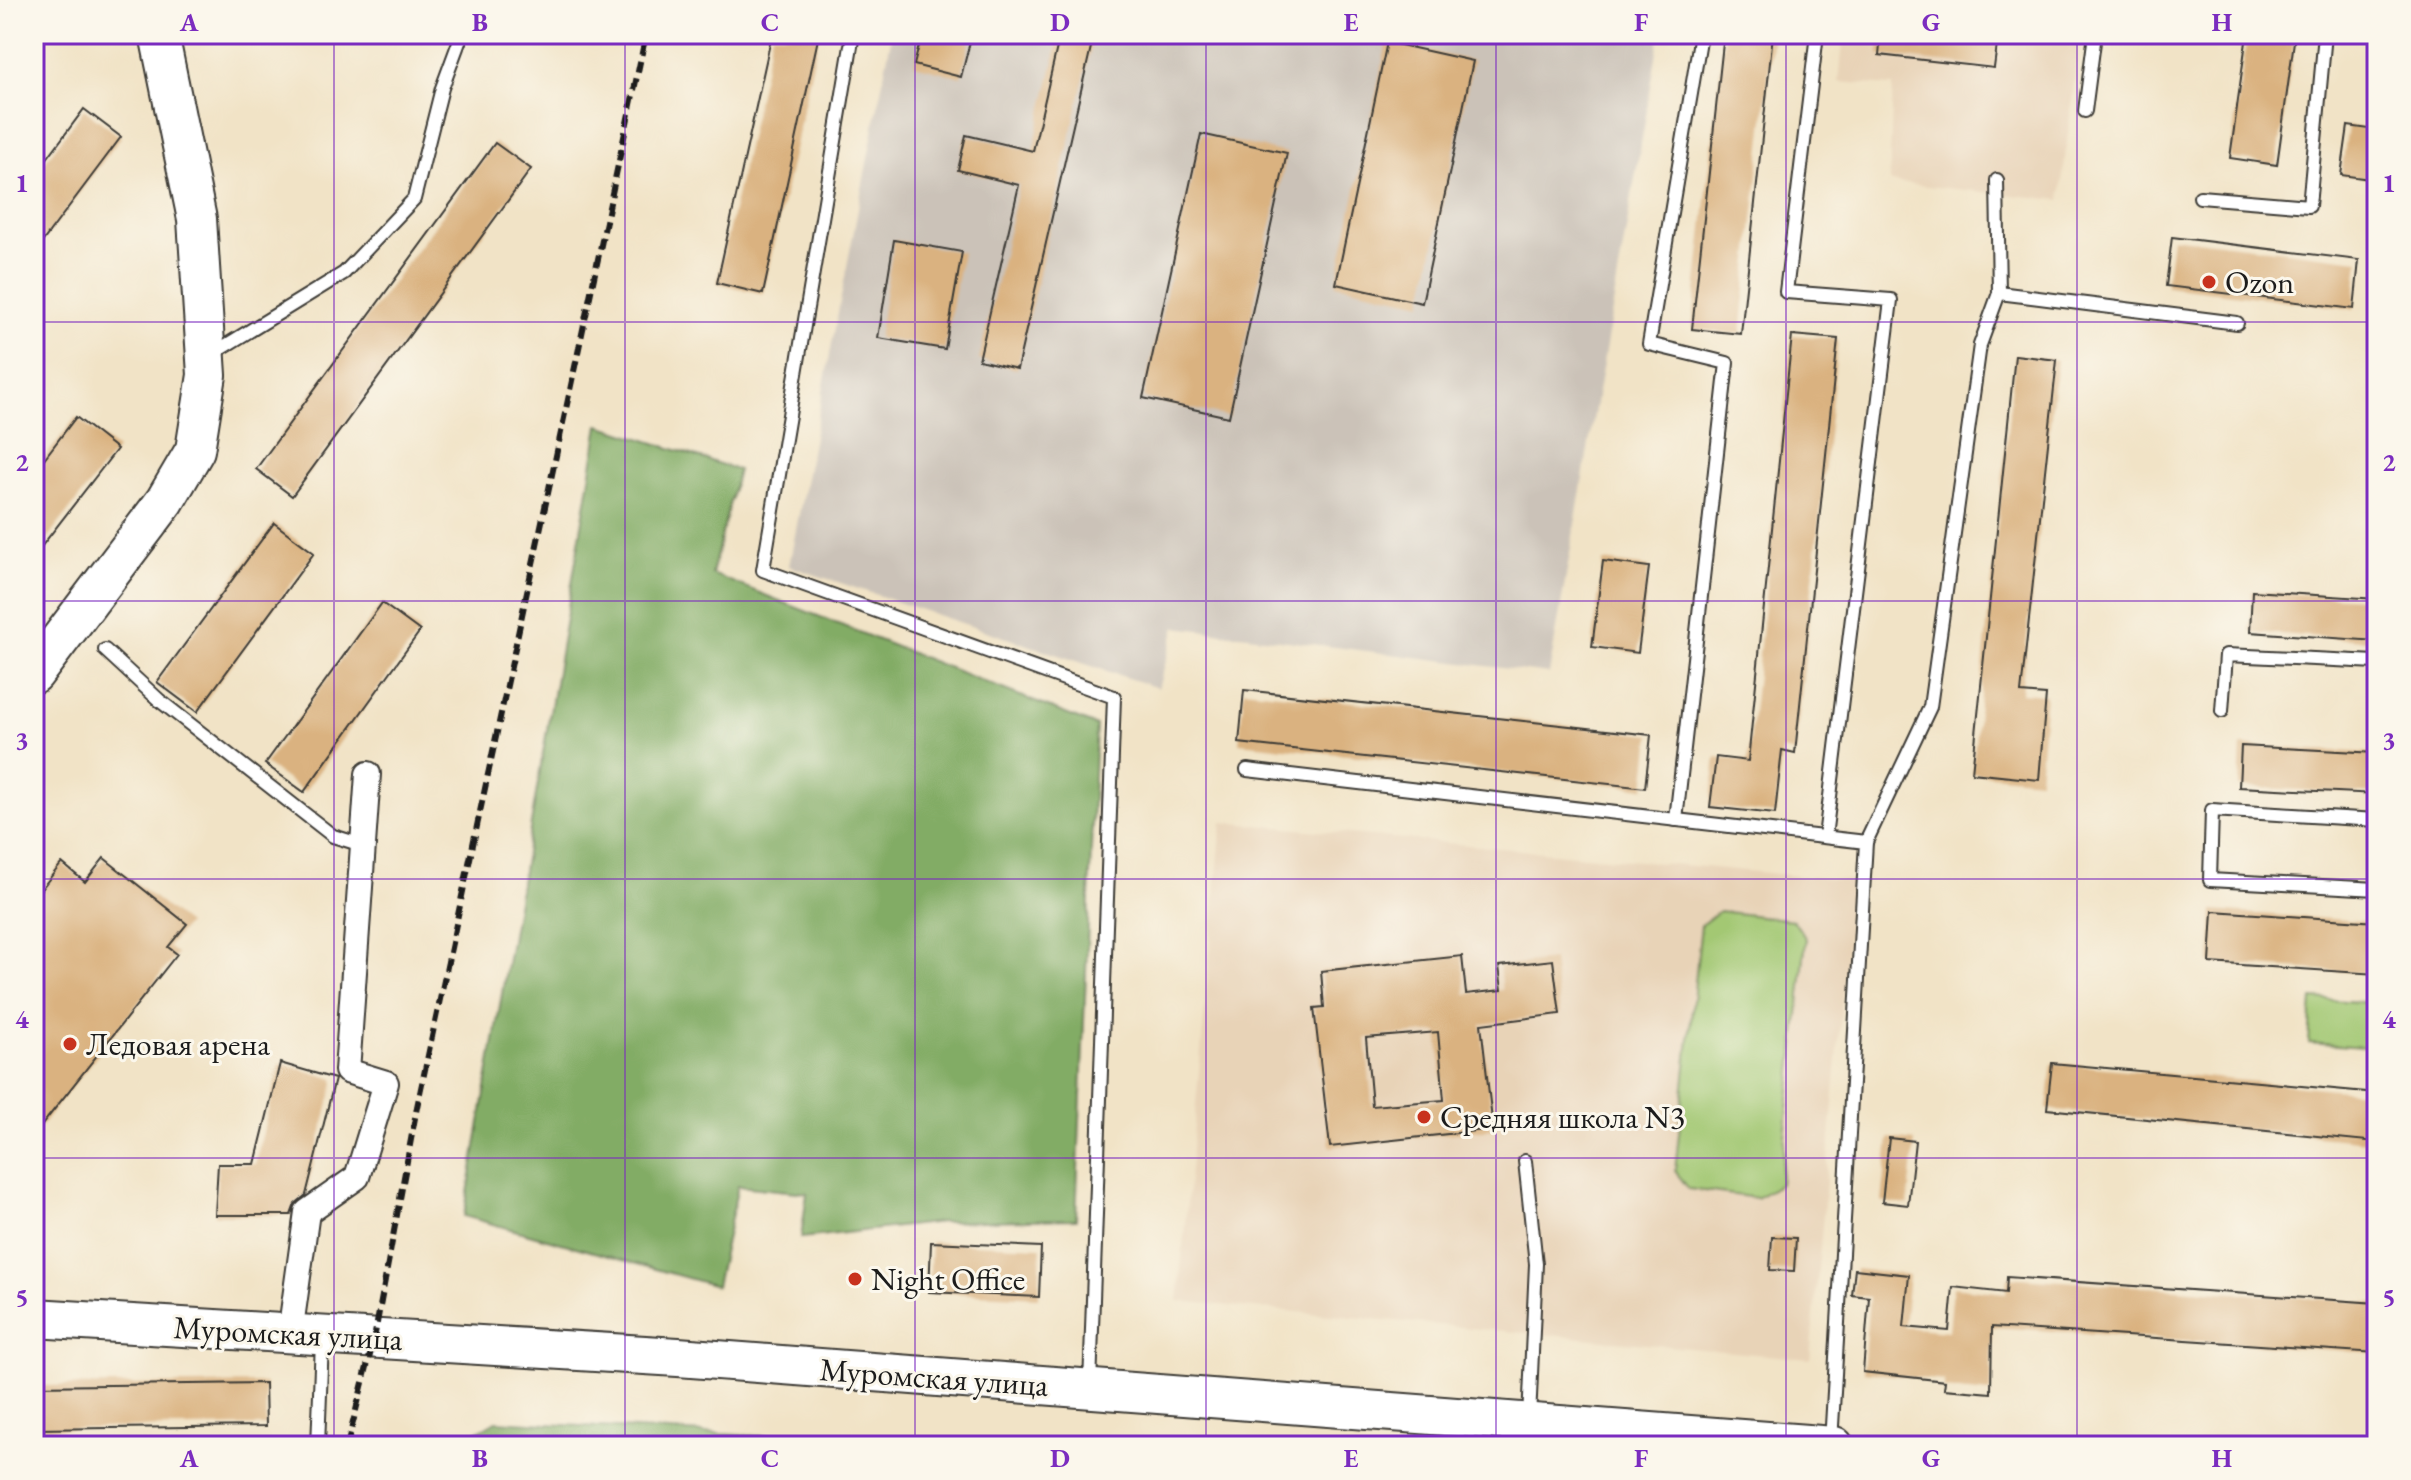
<svg xmlns="http://www.w3.org/2000/svg" width="2411" height="1480" font-family="'EB Garamond',serif">
<style>
.built{fill:#e8d3b7}
.industrial{fill:#cbc2b8}
.green{fill:#a3c873;stroke:#607248;stroke-width:2}
.forest{fill:#82ac65;stroke:#4f6440;stroke-width:2}
.building{fill:#dab280;fill-rule:evenodd}
.lines{fill:none;stroke-linecap:round;stroke-linejoin:round}
.lane-casing{stroke:#3c3a36;stroke-width:16}
.street-casing{stroke:#3c3a36;stroke-width:28}
.primary-casing{stroke:#3c3a36;stroke-width:42}
.lane{stroke:#fff;stroke-width:12}
.street{stroke:#fff;stroke-width:24}
.primary{stroke:#fff;stroke-width:38}
.rail{stroke:#1c1c1c;stroke-width:6;stroke-dasharray:12 6;stroke-linecap:butt}
.grid{fill:none;stroke:#7b2cbf;stroke-width:2;stroke-opacity:0.55}
.poi-dot{fill:#c8321e;stroke:#fbf7ec;stroke-width:3}
.labels{text-anchor:middle;dominant-baseline:central;stroke-width:6;stroke-linejoin:round;paint-order:stroke}
.poi-label{font-size:32px;fill:#1c1c1c;stroke:#fbf7ec;text-anchor:start}
.street-label{font-size:32px;fill:#1c1c1c;stroke:#fbf7ec}
.neatline{fill:none;stroke:#7b2cbf;stroke-width:3}
.grid-label{font-size:26px;text-anchor:middle;font-weight:bold;fill:#7b2cbf}
</style>
<rect width="100%" height="100%" fill="#fbf7ec"/>
<filter id="ink" filterUnits="userSpaceOnUse"><feTurbulence type="fractalNoise" baseFrequency=".0125" numOctaves="2"/><feDisplacementMap in="SourceGraphic" scale="16" xChannelSelector="R" yChannelSelector="G"/><feConvolveMatrix kernelMatrix="1 2 1 2 8 2 1 2 1" color-interpolation-filters="sRGB"/></filter>
<filter id="wash" filterUnits="userSpaceOnUse"><feTurbulence type="fractalNoise" baseFrequency=".006" numOctaves="4" result="noise"/><feDisplacementMap in="SourceGraphic" scale="32" xChannelSelector="R" yChannelSelector="G"/><feGaussianBlur stdDeviation="1.8" result="paint"/><feColorMatrix in="noise" values="0 0 0 0 0 0 0 0 0 0 0 0 0 0 0 0 0 1.4 0 .05"/><feComposite in="paint" operator="in"/></filter>
<g filter="url(#wash)">
<rect width="100%" height="100%" fill="#f1e3c6"/>
<g class="built">
<path d="M1844 34H2080L2060 200 1889 182 1893 86 1839 82Z"/>
<path d="M1222 822 1853 881 1810 1359 1178 1301Z"/>
</g>
<path class="industrial" d="M892 34H1660L1549 674 1176 627 1158 688 789 566Z"/>
<g class="green">
<path d="M1719 911 1793 920 1806 939 1780 1184 1757 1198 1689 1189 1675 1171 1701 925Z"/>
<path d="M2312 999 2377 1003V1048L2309 1043Z"/>
</g>
<g class="forest">
<path d="M599 425 738 470 712 574 1096 726 1076 1219 942 1222 801 1238 807 1193 738 1186 716 1286 464 1216Z"/>
<path d="M496 1421 932 1446H452Z"/>
</g>
<g id="blocks">
<g class="building">
<path d="M772 34H819L763 294 717 283Z"/>
<path d="M922 34H972L961 77 914 65Z"/>
<path d="M1060 34H1094L1017 369 979 360 1019 185 958 170 966 135 1033 151Z"/>
<path d="M1724 34H1773L1741 334 1692 329Z"/>
<path d="M1881 34 1998 36 1994 68 1879 55Z"/>
<path d="M2247 34H2295L2277 165 2230 158Z"/>
<path d="M1387 42 1473 61 1422 303 1336 284Z"/>
<path d="M84 109 121 137 34 253V176Z"/>
<path d="M2348 126 2377 130V180L2341 175Z"/>
<path d="M1201 134 1287 153 1229 417 1143 398Z"/>
<path d="M495 143 531 169 292 496 256 469Z"/>
<path d="M2172 237 2359 260 2354 309 2166 286Z"/>
<path d="M894 240 962 252 945 349 878 338Z"/>
<path d="M1792 335 1838 339 1795 753 1782 750 1775 814 1710 807 1716 757 1748 761Z"/>
<path d="M2015 355 2057 360 2021 693 2046 695 2039 780 1972 773Z"/>
<path d="M76 417 117 449 34 556V472Z"/>
<path d="M274 523 314 553 197 712 157 682Z"/>
<path d="M1603 561 1649 567 1638 653 1592 647Z"/>
<path d="M2252 591 2377 599V641L2250 632Z"/>
<path d="M382 603 420 631 304 792 265 764Z"/>
<path d="M1244 690 1651 735 1645 788 1239 743Z"/>
<path d="M2241 746 2377 753V794L2239 787Z"/>
<path d="M104 858 187 924 168 947 177 954 34 1135V898L62 863 85 882Z"/>
<path d="M2213 911 2377 922V974L2210 963Z"/>
<path d="M1462 956 1466 994 1502 990 1499 966 1553 960 1560 1014 1481 1024 1493 1129 1330 1147 1314 1008 1324 1007 1321 971ZM1438 1032 1444 1100 1372 1106 1366 1038Z"/>
<path d="M280 1063 335 1079 306 1195 295 1204 291 1215H215L218 1164H255Z"/>
<path d="M2052 1063 2377 1093V1142L2047 1109Z"/>
<path d="M1889 1138 1915 1141 1908 1205 1882 1202Z"/>
<path d="M1772 1237 1796 1238 1794 1271 1770 1270Z"/>
<path d="M931 1242 1041 1247 1039 1297 929 1292Z"/>
<path d="M1855 1269 1909 1275 1904 1327 1949 1331 1953 1287 2006 1293 2007 1277 2377 1303V1353L1992 1327 1991 1393 1944 1389 1945 1381 1863 1372 1869 1297 1852 1295Z"/>
<path d="M265 1383 266 1426 34 1429V1386Z"/>
</g>
</g>
</g>
<g filter="url(#ink)">
<use href="#blocks" fill-opacity="0" stroke="#3c3a36" stroke-width="2"/>
<g class="lines">
<defs>
<g id="lane">
<path d="M853 34 763 570 1114 697 1090 1386"/>
<path d="M1817 34 1786 292 1891 300 1825 837"/>
<path d="M2085 111 2095 34"/>
<path d="M2200 197 2309 206 2325 34"/>
<path d="M1999 293 2237 323"/>
<path d="M212 354 344 273 414 199 442 88 462 34"/>
<path d="M105 650 159 700 333 836 362 845"/>
<path d="M2222 711 2226 655 2377 662"/>
<path d="M1247 770 1866 842 1831 1443"/>
<path d="M1676 820 1727 363 1649 344 1701 34"/>
<path d="M2377 820 2212 810 2210 880 2377 889"/>
<path d="M1866 842 1930 707 1980 345 1999 293 1997 180"/>
<path d="M1525 1161 1536 1264 1529 1419"/>
<path d="M318 1446 322 1341"/>
</g>
<path id="street" d="M290 1334 307 1212 357 1177 386 1083 347 1071 368 774"/>
<g id="primary">
<path d="M34 674 165 501 195 450 207 375 197 219 159 34"/>
<path d="M34 1318 678 1357 1834 1446"/>
</g>
</defs>
<use href="#lane" class="lane-casing"/>
<use href="#street" class="street-casing"/>
<use href="#primary" class="primary-casing"/>
<use href="#lane" class="lane"/>
<use href="#street" class="street"/>
<use href="#primary" class="primary"/>
<path class="rail" d="M347 1446 374 1339 417 1107 646 34"/>
</g>
</g>
<path class="grid" d="M334 34V1446M625 34V1446M915 34V1446M1206 34V1446M1496 34V1446M1786 34V1446M2077 34V1446M34 322H2377M34 601H2377M34 879H2377M34 1158H2377"/>
<g class="poi-dot">
<circle cx="2209" cy="282" r="8"/>
<circle cx="70" cy="1044" r="8"/>
<circle cx="1424" cy="1117" r="8"/>
<circle cx="855" cy="1279" r="8"/>
</g>
<g class="labels">
<g class="poi-label">
<text x="2225" y="282">Ozon</text>
<text x="86" y="1044">Ледовая арена</text>
<text x="1440" y="1117">Средняя школа N3</text>
<text x="871" y="1279">Night Office</text>
</g>
<g class="street-label">
<text transform="translate(288 1333) rotate(3)">Муромская улица</text>
<text transform="translate(934 1377) rotate(4)">Муромская улица</text>
</g>
</g>
<rect width="2411" height="1480" fill="none" stroke="#fbf7ec" stroke-width="88"/>
<rect x="44" y="44" width="2323" height="1392" class="neatline"/>
<g class="grid-label">
<text x="189" y="31">A</text>
<text x="480" y="31">B</text>
<text x="770" y="31">C</text>
<text x="1060" y="31">D</text>
<text x="1351" y="31">E</text>
<text x="1641" y="31">F</text>
<text x="1931" y="31">G</text>
<text x="2222" y="31">H</text>
<text x="22" y="192">1</text>
<text x="2389" y="192">1</text>
<text x="22" y="471">2</text>
<text x="2389" y="471">2</text>
<text x="22" y="749">3</text>
<text x="2389" y="749">3</text>
<text x="22" y="1028">4</text>
<text x="2389" y="1028">4</text>
<text x="22" y="1306">5</text>
<text x="2389" y="1306">5</text>
<text x="189" y="1467">A</text>
<text x="480" y="1467">B</text>
<text x="770" y="1467">C</text>
<text x="1060" y="1467">D</text>
<text x="1351" y="1467">E</text>
<text x="1641" y="1467">F</text>
<text x="1931" y="1467">G</text>
<text x="2222" y="1467">H</text>
</g>
</svg>
